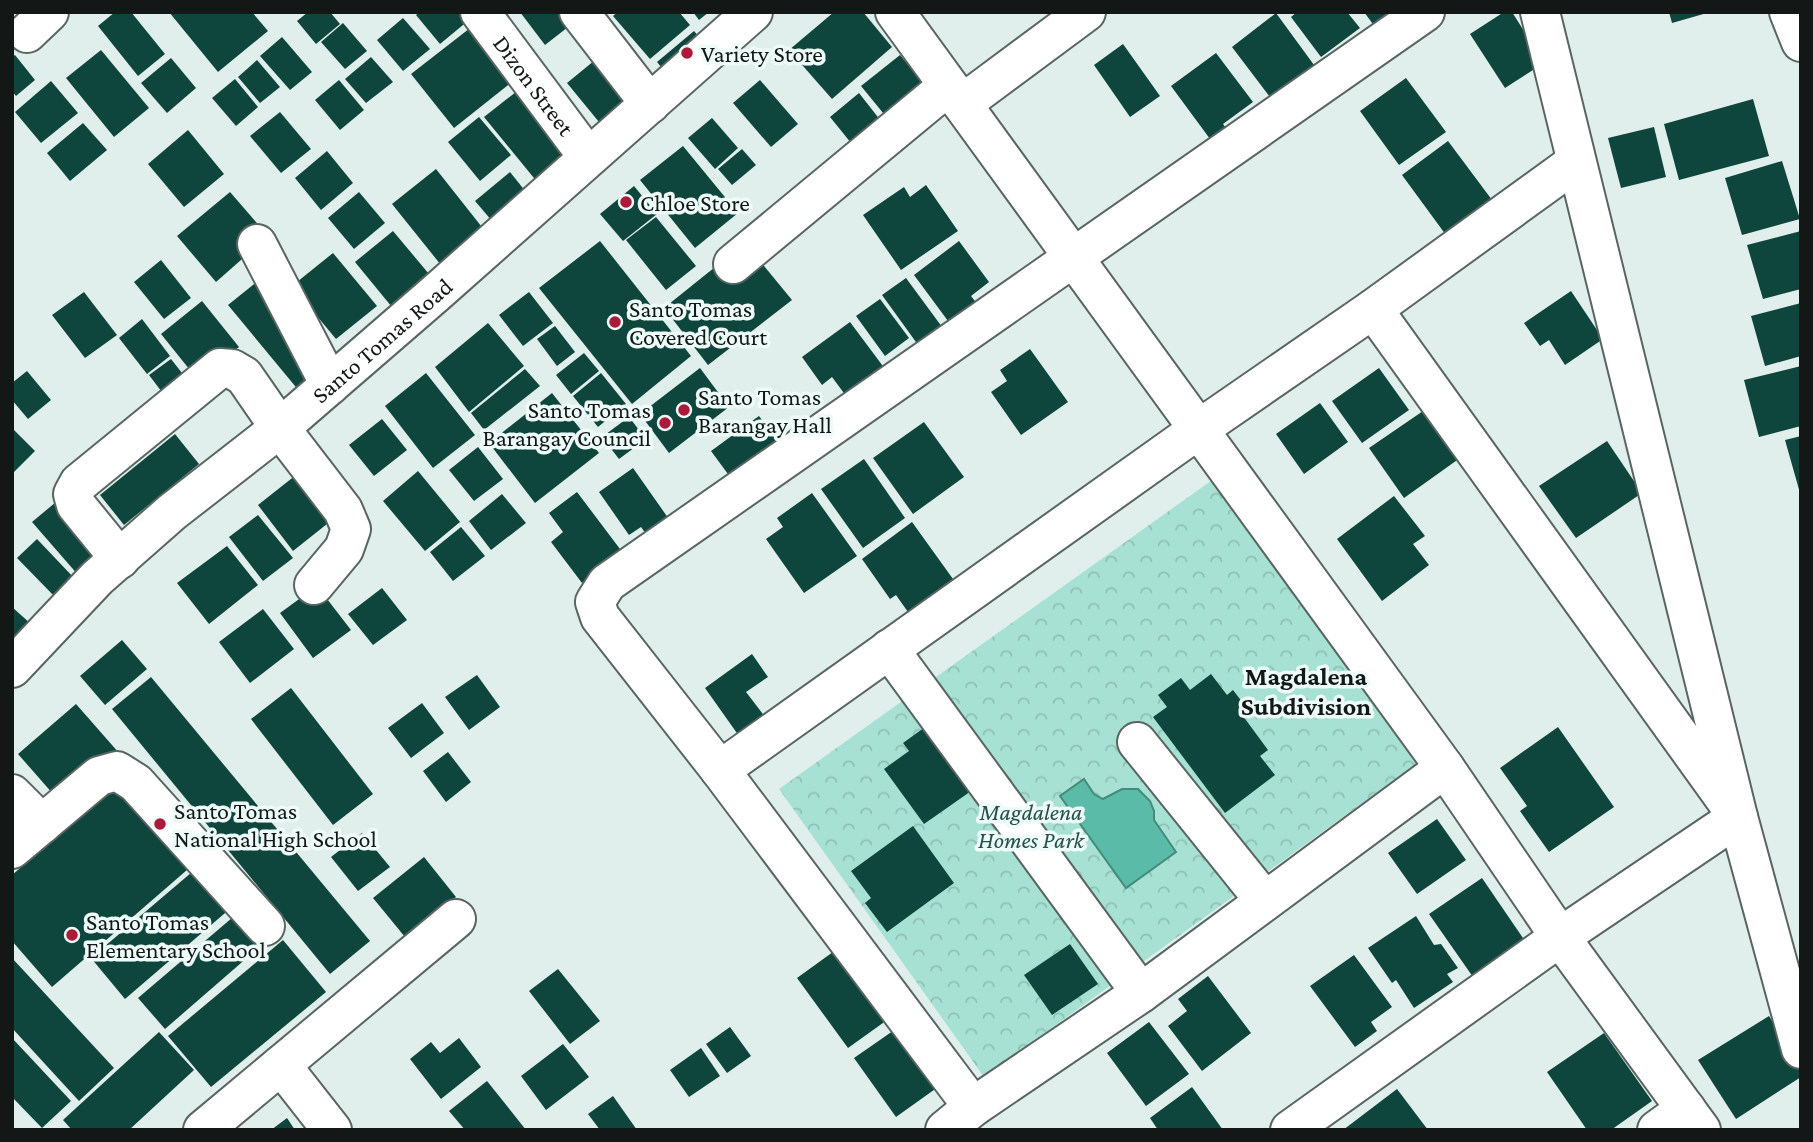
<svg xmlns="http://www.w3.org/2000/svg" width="1813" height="1142" font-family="'Crimson Pro',serif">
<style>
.park{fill:url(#park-crowns)}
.water{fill:#5abca8;stroke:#458b7c;stroke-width:2}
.building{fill:#0e453c}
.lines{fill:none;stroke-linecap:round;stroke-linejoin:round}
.minor-casing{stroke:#596562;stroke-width:42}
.minor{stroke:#fff;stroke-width:38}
.poi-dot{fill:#ad1938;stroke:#edfcf8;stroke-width:2.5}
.labels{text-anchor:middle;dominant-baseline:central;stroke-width:7;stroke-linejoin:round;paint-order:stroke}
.poi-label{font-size:24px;fill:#131817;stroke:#edfcf8;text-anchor:start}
.street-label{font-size:24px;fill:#131817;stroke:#edfcf8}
.park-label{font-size:24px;font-style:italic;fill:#255148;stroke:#edfcf8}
.neighbourhood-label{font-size:26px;font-weight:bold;fill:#131817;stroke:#edfcf8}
</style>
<defs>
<pattern id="park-crowns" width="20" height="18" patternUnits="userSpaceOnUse" patternTransform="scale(1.75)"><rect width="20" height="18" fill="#a7e1d3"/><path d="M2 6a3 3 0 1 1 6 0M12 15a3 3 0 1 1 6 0" fill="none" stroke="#8fc0b4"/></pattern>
</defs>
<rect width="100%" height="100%" fill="#e0efeb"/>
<path class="park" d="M1215 478 1419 762 984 1077 779 789Z"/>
<path class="water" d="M1084 779 1094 794 1103 799 1122 789H1138L1150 801 1154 811V820L1176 852 1126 888 1060 796Z"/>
<g class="building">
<path d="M115 12H131L165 54 138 76 98 26Z"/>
<path d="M169 12H252L268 31 218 72Z"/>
<path d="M308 12H330L340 24 316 44 297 21Z"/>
<path d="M420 12H462L469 20 440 44 416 15Z"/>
<path d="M520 12H571L577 20 545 45Z"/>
<path d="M618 12H679L690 25 650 59 613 16Z"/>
<path d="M693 12H709L699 20Z"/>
<path d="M834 12H863L892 47 832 99 789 50Z"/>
<path d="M1297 12H1347L1360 28 1321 57 1291 17Z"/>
<path d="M1364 12H1399L1381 35Z"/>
<path d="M1504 12H1512L1544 63 1505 88 1470 34Z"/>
<path d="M1669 12H1707V13L1672 23Z"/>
<path d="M1276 13 1314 65 1299 76 1307 88 1279 109 1232 47Z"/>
<path d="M403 18 430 49 403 71 377 40Z"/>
<path d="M343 23 367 51 345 69 321 42Z"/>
<path d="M474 25 517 78 454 128 411 74Z"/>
<path d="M694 31 715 56 678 87 657 62Z"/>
<path d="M282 37 312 72 290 90 260 56Z"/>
<path d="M1123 44 1160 96 1130 117 1094 65Z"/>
<path d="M101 50 149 108 114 137 66 78Z"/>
<path d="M606 51 638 90 599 122 567 83Z"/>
<path d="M1216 53 1253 102 1223 124 1228 131 1213 143 1171 86Z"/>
<path d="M15 55 35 80 16 96 12 91V57Z"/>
<path d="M900 55 927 88 888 119 861 86Z"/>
<path d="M371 57 393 82 366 103 345 79Z"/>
<path d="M171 58 196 88 167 113 141 83Z"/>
<path d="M257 60 280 87 260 103 238 77Z"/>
<path d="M1406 78 1446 132 1399 165 1360 111Z"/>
<path d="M235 79 258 107 236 126 212 98Z"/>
<path d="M339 80 364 110 340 130 315 100Z"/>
<path d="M760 80 798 124 771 147 733 103Z"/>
<path d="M51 81 78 113 41 143 15 112Z"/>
<path d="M526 84 579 151 538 183 484 117Z"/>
<path d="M859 93 888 130 860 154 830 117Z"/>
<path d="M1753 99 1769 156 1679 180 1664 124Z"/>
<path d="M280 112 311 149 281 173 250 136Z"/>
<path d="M479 117 511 155 480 181 448 142Z"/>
<path d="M712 118 738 148 715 169 688 138Z"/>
<path d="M83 123 107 150 70 181 47 153Z"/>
<path d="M1654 127 1666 177 1621 188 1608 138Z"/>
<path d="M188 130 224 174 184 207 148 164Z"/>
<path d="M1448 141 1501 212 1454 246 1402 175Z"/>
<path d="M683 146 738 213 695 248 640 180Z"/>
<path d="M742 149 756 165 732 185 718 169Z"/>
<path d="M327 151 353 183 321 210 295 178Z"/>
<path d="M1782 161 1800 219 1742 235 1725 178Z"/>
<path d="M436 169 485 231 441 265 392 204Z"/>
<path d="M510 172 538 207 504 235 475 201Z"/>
<path d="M926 185 958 231 901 270 863 215 904 187 910 197Z"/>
<path d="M634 186 657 214 623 241 600 214Z"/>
<path d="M230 192 262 229 250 252 216 282 177 236Z"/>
<path d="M359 192 385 223 354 249 328 218Z"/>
<path d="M656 217 696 266 666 290 626 240Z"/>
<path d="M393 231 434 280 396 312 355 262Z"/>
<path d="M1801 231V289L1763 299 1747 245Z"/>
<path d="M600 241 691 356 632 404 539 288Z"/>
<path d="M959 241 989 282 971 296 978 305 951 325 914 275Z"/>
<path d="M745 243 792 300 708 365 664 308Z"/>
<path d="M333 253 377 306 336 339 292 286Z"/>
<path d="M161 260 191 298 164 319 134 282Z"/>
<path d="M264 276 335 364 300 392 228 305Z"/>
<path d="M906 278 945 331 921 349 882 295Z"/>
<path d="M1571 291 1603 339 1565 365 1549 340 1540 346 1524 323Z"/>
<path d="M84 292 117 335 85 358 52 315Z"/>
<path d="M529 292 553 323 523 346 499 315Z"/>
<path d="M880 299 909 338 885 356 856 316Z"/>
<path d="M202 301 239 347 198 380 161 334Z"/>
<path d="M1801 303V356L1765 366 1751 316Z"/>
<path d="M142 319 170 356 147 374 119 338Z"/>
<path d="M850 322 891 377 852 404 832 377 822 385 802 357Z"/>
<path d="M488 323 524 366 469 412 435 367Z"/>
<path d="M555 326 575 352 557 366 537 339Z"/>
<path d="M1030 349 1068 402 1021 435 991 392 1007 381 1000 370Z"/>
<path d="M584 353 599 371 571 394 556 375Z"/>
<path d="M171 359 193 387 171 404 149 375Z"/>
<path d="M1801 366V426L1759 437 1744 380Z"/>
<path d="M700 368 729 407 669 453 640 414Z"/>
<path d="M1379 368 1409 410 1362 443 1332 401Z"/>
<path d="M525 369 540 386 484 430 471 413Z"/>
<path d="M27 371 51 400 28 419 12 400V383Z"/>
<path d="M426 373 475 435 433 468 385 406Z"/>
<path d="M601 373 626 404 598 427 573 396Z"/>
<path d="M552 393 599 453 535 503 489 443Z"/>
<path d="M1320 403 1348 442 1304 474 1276 434Z"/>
<path d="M1426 409 1460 458 1404 498 1369 448Z"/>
<path d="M759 416 787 454 739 489 711 451Z"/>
<path d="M629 417 646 439 619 459 602 437Z"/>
<path d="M382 419 407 450 374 476 349 445Z"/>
<path d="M924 422 964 477 913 514 873 458Z"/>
<path d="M12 428 35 451 12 474Z"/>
<path d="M175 434 199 464 124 525 100 495Z"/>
<path d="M1801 436V493H1800L1785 440Z"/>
<path d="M1607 441 1642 493 1576 538 1539 486Z"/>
<path d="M478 447 503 479 474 501 449 470Z"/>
<path d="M864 459 905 518 863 548 821 489Z"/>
<path d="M633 468 671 522 649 538 641 527 629 535 599 492Z"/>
<path d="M418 471 460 522 425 551 383 501Z"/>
<path d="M296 475 332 520 293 551 258 505Z"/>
<path d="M577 492 623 553 582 583 551 542 563 532 549 513Z"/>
<path d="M812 493 857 556 804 593 766 539 783 527 777 518Z"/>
<path d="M502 494 526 523 491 550 469 521Z"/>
<path d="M1394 496 1425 536 1413 544 1429 565 1382 601 1337 539Z"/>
<path d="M56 502 103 555 79 576 32 522Z"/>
<path d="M258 515 293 558 263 581 229 537Z"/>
<path d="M912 522 953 579 908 612 896 595 890 599 862 559Z"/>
<path d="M461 527 485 556 453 581 430 552Z"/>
<path d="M37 539 75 579 56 598 17 558Z"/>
<path d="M227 546 258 585 209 624 177 583Z"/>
<path d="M317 586 351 630 313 658 280 613Z"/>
<path d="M382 588 407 620 373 645 348 614Z"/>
<path d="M12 607 31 624 12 646Z"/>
<path d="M263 609 294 649 250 683 219 642Z"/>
<path d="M122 640 147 669 105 705 80 676Z"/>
<path d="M752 654 768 677 746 692 766 718 739 736 705 688Z"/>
<path d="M1211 674 1227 695 1233 690 1249 711 1243 716 1268 750 1260 756 1275 775 1225 813 1153 717 1167 707 1158 695 1181 678 1190 690Z"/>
<path d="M477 675 500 707 469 730 445 697Z"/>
<path d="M151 677 370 941 330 974 112 709Z"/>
<path d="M291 688 373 794 333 825 251 719Z"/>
<path d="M422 703 444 733 411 758 388 728Z"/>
<path d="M76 704 119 753 61 803 18 754Z"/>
<path d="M939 717 984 782 924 824 884 769 909 751 903 743Z"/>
<path d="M1558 727 1614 807 1549 852 1520 811 1527 806 1500 768Z"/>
<path d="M448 752 471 782 446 802 423 771Z"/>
<path d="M123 780 195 863 52 987 12 941V875Z"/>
<path d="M1437 819 1466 860 1417 894 1388 853Z"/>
<path d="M913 826 954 883 887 932 865 903 871 898 851 871Z"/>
<path d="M362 833 390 867 358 891 331 857Z"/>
<path d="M424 857 456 897 405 937 373 898Z"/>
<path d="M205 861 239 901 125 999 91 958Z"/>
<path d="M1482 878 1525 941 1473 977 1429 914Z"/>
<path d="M246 906 271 937 165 1029 138 998Z"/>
<path d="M1416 916 1434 945 1441 944 1458 968 1447 974 1453 982 1414 1008 1396 980 1392 983 1368 948Z"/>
<path d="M283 940 326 992 211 1087 168 1036Z"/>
<path d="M844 944 894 1015 848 1048 797 978Z"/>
<path d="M1070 944 1098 984 1052 1015 1024 975Z"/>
<path d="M1354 955 1392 1007 1371 1022 1377 1031 1355 1047 1310 986Z"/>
<path d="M12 958 114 1068 79 1101 12 1028Z"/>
<path d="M558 969 600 1021 570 1044 529 991Z"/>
<path d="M1208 976 1251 1033 1202 1071 1168 1026 1187 1011 1178 999Z"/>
<path d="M1769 1016 1801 1065V1077L1736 1119 1698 1060Z"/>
<path d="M1149 1022 1189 1074 1146 1106 1107 1053Z"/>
<path d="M903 1024 945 1082 896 1117 854 1058Z"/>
<path d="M730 1027 751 1056 727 1073 706 1044Z"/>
<path d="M159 1032 194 1070 129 1130H72L63 1120Z"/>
<path d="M1604 1033 1652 1101 1611 1130H1587L1547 1072Z"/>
<path d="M12 1038 71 1101 42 1128 12 1097Z"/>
<path d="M459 1038 481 1067 441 1099 410 1059 431 1042 440 1053Z"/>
<path d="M563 1044 589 1077 546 1110 521 1076Z"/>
<path d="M701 1048 720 1076 689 1097 670 1070Z"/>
<path d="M487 1081 507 1106 526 1130H465L449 1111Z"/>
<path d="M1192 1087 1223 1130H1158L1150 1118Z"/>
<path d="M1397 1089 1428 1130H1343Z"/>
<path d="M613 1096 637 1130H600L588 1114Z"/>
<path d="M287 1118 295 1130H271Z"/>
</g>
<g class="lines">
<defs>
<g id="minor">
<path id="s1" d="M480 12 588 157"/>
<path d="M579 12 650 104"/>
<path d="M895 12 1445 768 1560 937 1701 1130"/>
<path d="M1540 12 1738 817 1801 1049"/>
<path d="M1789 12 1801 42"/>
<path d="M27 33 49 12"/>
<path d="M962 104 1086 12"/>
<path d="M257 244 330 385"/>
<path d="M733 264 948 86"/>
<path d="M120 559 76 505 73 494 79 483 220 368 232 369 244 376 280 428 343 510 351 529 344 549 314 585"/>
<path d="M889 649 1141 993"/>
<path id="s2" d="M12 668 97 578 172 512 280 428 436 293 753 12"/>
<path d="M1137 742 1265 901"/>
<path d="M720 770 1199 429 1373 309 1576 162"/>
<path d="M12 794 42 824"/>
<path d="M12 849 99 776 117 771 136 783 265 926"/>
<path d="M281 1065 332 1130"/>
<path d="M973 1107 720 770 600 617 595 602 607 583 1425 12"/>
<path d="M203 1130 456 919"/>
<path d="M945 1130 973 1107 1141 993 1445 768"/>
<path d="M1290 1130 1560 937 1738 817 1373 309"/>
<path d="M1657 1130 1686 1109"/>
</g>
</defs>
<use href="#minor" class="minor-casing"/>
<use href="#minor" class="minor"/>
</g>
<g class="poi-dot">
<circle cx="687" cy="53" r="7"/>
<circle cx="626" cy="202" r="7"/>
<circle cx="615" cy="322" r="7"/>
<circle cx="684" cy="410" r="7"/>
<circle cx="665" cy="423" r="7"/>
<circle cx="160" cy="824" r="7"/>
<circle cx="72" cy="935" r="7"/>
</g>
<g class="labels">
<g class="poi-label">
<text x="701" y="53">Variety Store</text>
<text x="640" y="202">Chloe Store</text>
<text x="629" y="308">Santo Tomas<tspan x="629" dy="28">Covered Court</tspan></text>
<text x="698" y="396">Santo Tomas<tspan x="698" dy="28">Barangay Hall</tspan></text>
<text x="651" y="409" text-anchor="end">Santo Tomas<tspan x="651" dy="28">Barangay Council</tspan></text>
<text x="174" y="810">Santo Tomas<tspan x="174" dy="28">National High School</tspan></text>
<text x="86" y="921">Santo Tomas<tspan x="86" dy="28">Elementary School</tspan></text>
</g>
<g class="street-label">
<text stroke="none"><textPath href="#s1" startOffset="91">Dizon Street</textPath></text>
<text stroke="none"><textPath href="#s2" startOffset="495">Santo Tomas Road</textPath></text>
</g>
<g class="park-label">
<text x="1031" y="811">Magdalena<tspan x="1031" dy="28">Homes Park</tspan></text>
</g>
<g class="neighbourhood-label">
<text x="1306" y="676">Magdalena<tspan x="1306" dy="30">Subdivision</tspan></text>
</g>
</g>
<rect width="1813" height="1142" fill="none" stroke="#131817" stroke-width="28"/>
</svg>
